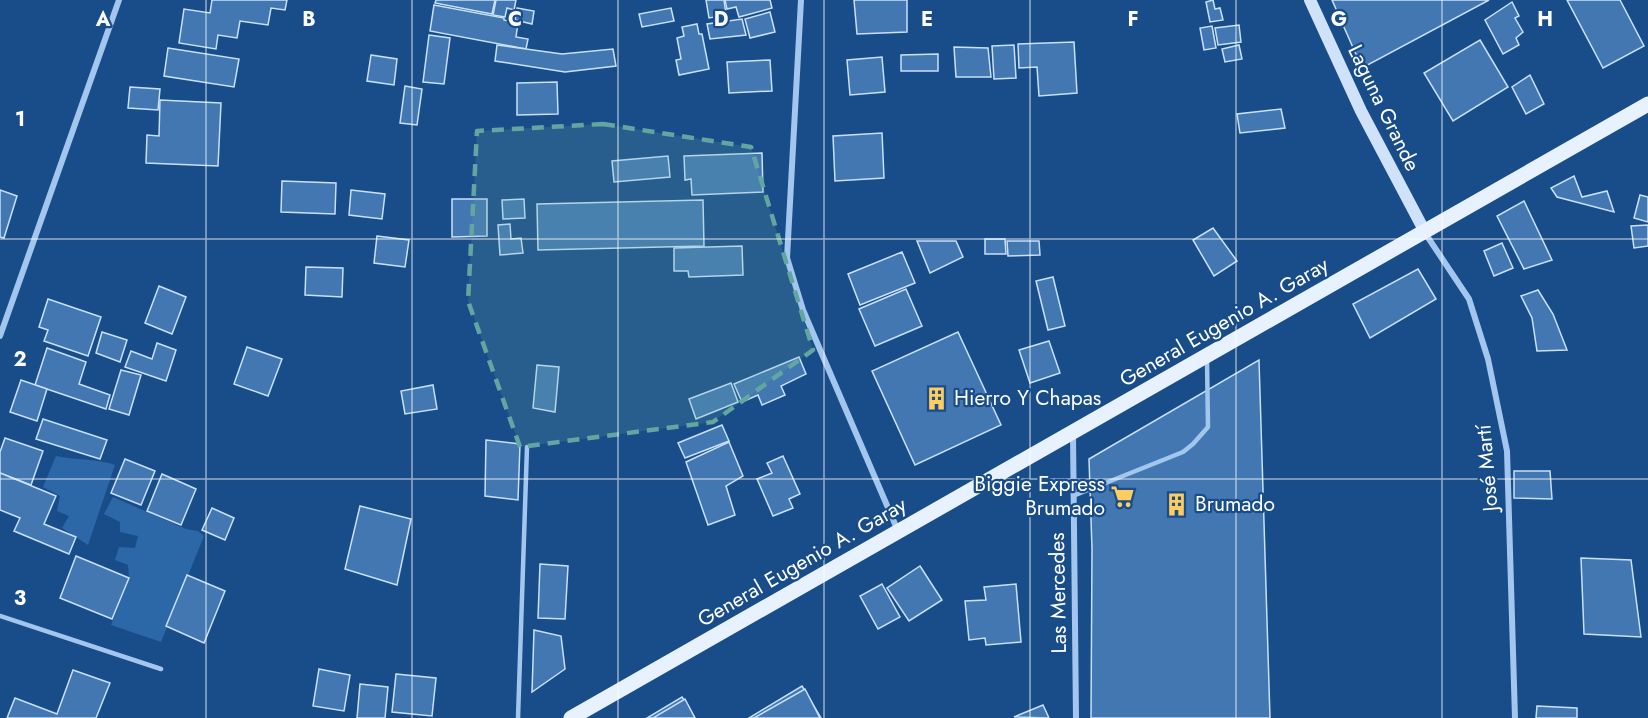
<svg xmlns="http://www.w3.org/2000/svg" width="1648" height="718" font-family="Jost,sans-serif">
<style>
.green{fill:#2c67a7}
.building{fill:#4277b2;stroke:#c8e0f9;stroke-width:1.5}
.lines{fill:none;stroke-linecap:round;stroke-linejoin:round}
.service{stroke:#a2c6ed;stroke-width:4.5}
.minor{stroke:#a2c6ed;stroke-width:6}
.secondary{stroke:#cfe2f9;stroke-width:12}
.primary{stroke:#e8f2ff;stroke-width:15}
.marked{fill:#63a6a1;fill-opacity:0.2;stroke:#63a6a1;stroke-width:4.5;stroke-dasharray:12 8;stroke-linejoin:round}
.grid{fill:none;stroke:#fff;stroke-width:1.5;stroke-opacity:0.55}
.labels{text-anchor:middle;dominant-baseline:central;stroke-width:4.5;stroke-linejoin:round;paint-order:stroke}
.street-label{font-size:21px;fill:#fff;stroke:#194d89}
.poi-label{font-size:21px;fill:#fff;stroke:#194d89;text-anchor:start}
.grid-label{font-size:20px;text-anchor:middle;font-weight:bold;fill:#fff;stroke:#194d89;stroke-width:4.5;stroke-linejoin:round;paint-order:stroke}
</style>
<rect width="100%" height="100%" fill="#194d89"/>
<g class="green">
<path d="M56 456C74 460 100 459 115 465L88 545 62 528 69 516 57 511 60 496 43 487Z"/>
<path d="M113 497 186 529 198 531 204 536 161 642 111 625 129 578 128 565 115 560 119 547 135 548 138 536 120 532V522L104 514Z"/>
</g>
<g class="building">
<path d="M212 0H287L285 10 271 8 268 25 240 21 237 38 218 35 216 49 179 43 184 9 210 13Z"/>
<path d="M436 0H495L492 14 435 3Z"/>
<path d="M496 0H516L514 10 507 8 505 17 493 15Z"/>
<path d="M706 0H724L726 15 709 18Z"/>
<path d="M725 0H770L772 8 739 17 736 7 727 9Z"/>
<path d="M854 0H907V32L857 34Z"/>
<path d="M1213 0 1215 9 1220 8 1223 20 1210 22 1206 2Z"/>
<path d="M1332 0H1489L1362 68Z"/>
<path d="M1567 0H1620L1644 46 1603 68Z"/>
<path d="M1512 2 1519 16 1515 18 1523 32 1516 38 1519 45 1503 54 1485 20Z"/>
<path d="M434 5 504 18V20L518 23 516 37 528 39 526 49 430 31Z"/>
<path d="M517 8 534 11 532 24 515 20Z"/>
<path d="M671 8 674 21 642 27 639 14Z"/>
<path d="M770 12 775 32 750 38 745 19Z"/>
<path d="M742 19 746 35 710 39 707 24Z"/>
<path d="M697 24 699 34H702L709 69 679 75 676 60 681 59 677 38 684 36 682 27Z"/>
<path d="M1239 25 1241 42 1218 45 1215 28Z"/>
<path d="M1212 26 1216 48 1204 50 1200 28Z"/>
<path d="M429 35 450 38 444 84 423 82Z"/>
<path d="M1480 40 1508 87 1453 121 1424 73Z"/>
<path d="M1074 42 1077 93 1039 96 1037 67 1019 68 1018 44Z"/>
<path d="M497 45 562 54 613 49 616 66 565 72 495 61Z"/>
<path d="M1014 45 1016 78 994 79 992 46Z"/>
<path d="M1239 45 1242 59 1225 62 1222 49Z"/>
<path d="M954 47 988 48 991 77H956Z"/>
<path d="M168 48 239 59 234 87 164 76Z"/>
<path d="M938 54V71H901V55Z"/>
<path d="M371 55 397 59 394 85 367 81Z"/>
<path d="M882 57 885 92 850 95 847 60Z"/>
<path d="M770 60 772 91 729 93 727 62Z"/>
<path d="M1530 75 1544 104 1526 114 1512 87Z"/>
<path d="M557 82 558 114 517 115V83Z"/>
<path d="M405 86 422 89 417 125 400 123Z"/>
<path d="M130 87 160 89 158 110 128 108Z"/>
<path d="M160 100 221 103 218 166 146 163 147 135 159 136Z"/>
<path d="M1281 109 1285 128 1240 133 1237 114Z"/>
<path d="M882 133 884 178 835 181 833 136Z"/>
<path d="M762 153 763 192 692 195 691 179 685 180 684 156Z"/>
<path d="M668 156 670 177 614 182 612 161Z"/>
<path d="M1574 176 1582 197 1607 191 1614 212 1557 197 1551 188Z"/>
<path d="M282 181 336 183 335 214 281 212Z"/>
<path d="M0 190 17 196 4 238 0 237Z"/>
<path d="M351 190 385 194 382 219 349 215Z"/>
<path d="M1640 195 1648 197V222L1634 218Z"/>
<path d="M452 199H487V236L452 237Z"/>
<path d="M524 199 525 218 503 219 502 200Z"/>
<path d="M703 200 704 246 538 250 537 204Z"/>
<path d="M1524 201 1552 260 1524 269 1497 216Z"/>
<path d="M510 224 511 239 521 238 523 253 500 255 498 225Z"/>
<path d="M1648 225V246L1634 248 1631 226Z"/>
<path d="M1213 228 1237 261 1214 276 1193 240Z"/>
<path d="M377 236 409 240 405 267 374 263Z"/>
<path d="M985 239H1005L1006 254H985Z"/>
<path d="M917 241H956L963 257 930 273Z"/>
<path d="M1007 241H1039L1040 255 1008 256Z"/>
<path d="M1502 243 1513 268 1494 276 1484 251Z"/>
<path d="M742 246 743 275 689 277 688 271H674V248Z"/>
<path d="M902 252 915 283 860 305 848 274Z"/>
<path d="M306 267 343 268 342 297 305 295Z"/>
<path d="M1418 269 1436 299 1370 338 1353 304Z"/>
<path d="M1053 277 1065 326 1048 330 1036 281Z"/>
<path d="M159 286 186 297 172 334 145 323Z"/>
<path d="M906 289 922 326 875 346 859 309Z"/>
<path d="M1538 290 1553 314 1567 350 1537 351 1532 318 1521 296Z"/>
<path d="M48 299 101 317 88 356 44 341 48 330 39 327Z"/>
<path d="M102 332 127 340 120 362 96 353Z"/>
<path d="M958 332 1001 425 915 465 872 371Z"/>
<path d="M1049 341 1060 373 1030 383 1019 350Z"/>
<path d="M157 343 176 350 166 381 125 367 131 351 152 359Z"/>
<path d="M247 347 282 359 268 396 234 384Z"/>
<path d="M47 348 86 362 79 384 110 395 106 409 35 385Z"/>
<path d="M799 357 806 374 781 386 785 395 762 405 758 395 742 402 734 384Z"/>
<path d="M1259 360 1270 718H1091L1092 549 1089 459Z"/>
<path d="M537 365 559 367 555 412 533 408Z"/>
<path d="M121 370 141 375 129 415 109 409Z"/>
<path d="M21 380 47 389 37 421 10 412Z"/>
<path d="M731 383 738 402 696 419 689 399Z"/>
<path d="M433 385 437 409 405 414 401 391Z"/>
<path d="M43 419 107 440 100 459 36 439Z"/>
<path d="M722 425 729 441 685 458 678 443Z"/>
<path d="M5 438 43 451 31 485 0 473V452Z"/>
<path d="M486 440 520 444 518 500 485 496Z"/>
<path d="M729 442 743 476 726 486 735 515 708 525 686 462Z"/>
<path d="M783 456 800 494 789 499 793 508 773 516 757 479 772 473 767 463Z"/>
<path d="M125 459 155 471 141 505 111 493Z"/>
<path d="M1514 471H1550L1552 499 1514 498Z"/>
<path d="M0 473 56 496 44 524 76 537 69 554 14 531 20 518 0 510Z"/>
<path d="M162 474 196 489 181 525 147 511Z"/>
<path d="M360 506 411 519 397 585 345 569Z"/>
<path d="M212 508 234 518 225 540 202 530Z"/>
<path d="M76 556 129 578 112 619 60 598Z"/>
<path d="M1581 558 1631 560 1641 637 1584 634Z"/>
<path d="M540 564 568 566 565 619 538 618Z"/>
<path d="M920 566 942 600 909 621 887 588Z"/>
<path d="M187 575 225 591 204 643 166 626Z"/>
<path d="M882 584 900 617 878 629 860 596Z"/>
<path d="M1016 584 1021 642 986 645 985 638 969 640 965 601 986 600 984 587Z"/>
<path d="M534 630 561 636 565 669 532 692Z"/>
<path d="M319 669 350 675 344 711 313 706Z"/>
<path d="M73 670 110 683 96 718H7L15 698 57 714Z"/>
<path d="M396 674 436 678 432 716 392 712Z"/>
<path d="M360 684 388 687 385 718H357Z"/>
<path d="M802 686 821 718H749Z"/>
<path d="M805 689 820 718H754Z"/>
<path d="M682 697 695 718H647Z"/>
<path d="M685 699 695 718H653Z"/>
<path d="M1043 705 1049 718 1014 717Z"/>
<path d="M1537 706 1577 708V718H1536Z"/>
</g>
<g class="lines">
<g class="service">
<path d="M1073 496 1183 452 1193 444 1208 427 1207 359"/>
<path d="M0 616 161 669"/>
<path d="M518 718 527 447"/>
</g>
<g class="minor">
<path d="M801 0 787 258 803 310 898 531"/>
<path d="M1425 233 1469 299 1488 359 1507 451 1515 718"/>
<path d="M0 336 119 0"/>
<path d="M1073 434 1076 718"/>
</g>
<path class="secondary" d="M1310 0 1361 111 1425 232"/>
<path class="primary" d="M571 718 1648 104"/>
</g>
<path class="marked" d="M603 124 751 147 813 350 713 422 520 447 468 301 477 131Z"/>
<path class="grid" d="M206 0V718M412 0V718M618 0V718M824 0V718M1030 0V718M1236 0V718M1442 0V718M0 239H1648M0 479H1648"/>
<defs>
<symbol id="building-bare" viewBox="-9 -9 18 18"><path d="M-4-6H4V6H1V3H-1V6H-4ZM-2.5-4.3h1.7v1.8h-1.7ZM.8-4.3h1.7v1.8H.8ZM-2.5-1h1.7V.8h-1.7ZM.8-1h1.7V.8H.8Z" fill="#ffcc5e" stroke="#194d89" stroke-width="2.5" paint-order="stroke"/></symbol>
<symbol id="supermarket-bare" viewBox="-9 -9 18 18"><path d="M-6-5.5h2.5l.6 2H6L4.5 2H-2.5L-4.4-4H-6ZM-1.5 3.2a1.3 1.3 0 1 0 .1 0ZM3 3.2a1.3 1.3 0 1 0 .1 0Z" fill="#ffcc5e" stroke="#194d89" stroke-width="2.5" paint-order="stroke"/></symbol>
</defs>
<g fill-rule="evenodd">
<use href="#building-bare" x="920" y="382" width="33" height="33"/>
<use href="#supermarket-bare" x="1106" y="480" width="33" height="33"/>
<use href="#building-bare" x="1160" y="488" width="33" height="33"/>
</g>
<g class="labels">
<g class="street-label">
<text transform="translate(1384 108) rotate(64)">Laguna Grande</text>
<text transform="translate(1224 322) rotate(-30)">General Eugenio A. Garay</text>
<text transform="translate(1487 468) rotate(-95)">José Martí</text>
<text transform="translate(802 562) rotate(-30)">General Eugenio A. Garay</text>
<text transform="translate(1058 593) rotate(-91)">Las Mercedes</text>
</g>
<g class="poi-label">
<text x="954" y="398">Hierro Y Chapas</text>
<text x="1105" y="484" text-anchor="end">Biggie Express<tspan x="1105" dy="24">Brumado</tspan></text>
<text x="1195" y="504">Brumado</text>
</g>
</g>
<g class="grid-label">
<text x="103" y="26">A</text>
<text x="309" y="26">B</text>
<text x="515" y="26">C</text>
<text x="721" y="26">D</text>
<text x="927" y="26">E</text>
<text x="1133" y="26">F</text>
<text x="1339" y="26">G</text>
<text x="1545" y="26">H</text>
<text x="20" y="126">1</text>
<text x="20" y="366">2</text>
<text x="20" y="605">3</text>
</g>
</svg>
